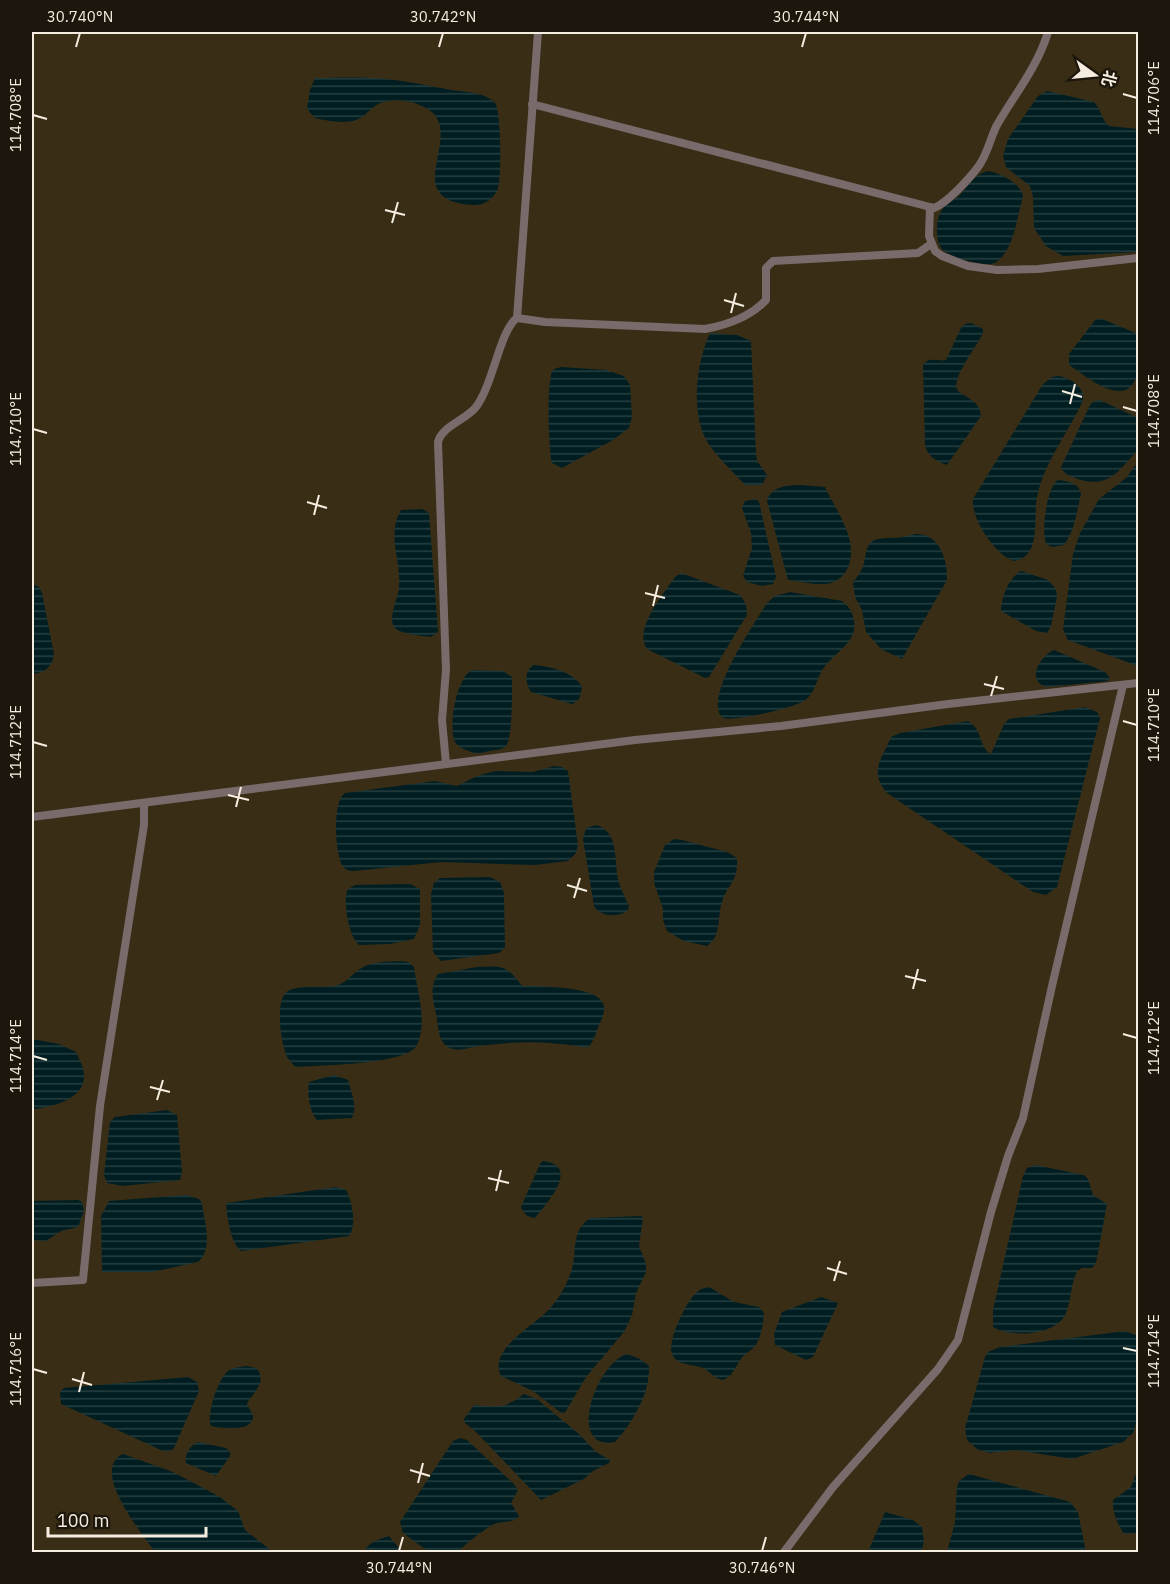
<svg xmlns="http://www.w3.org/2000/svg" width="1170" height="1584" font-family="'IBM Plex Sans','Noto Sans SC',sans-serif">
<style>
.water{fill:url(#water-rules)}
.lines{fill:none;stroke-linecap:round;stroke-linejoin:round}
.minor{stroke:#796a6c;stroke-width:8}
.ticks{fill:none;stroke:#f5eddf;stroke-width:2}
.neatline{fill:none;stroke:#f5eddf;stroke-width:2}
.ticks-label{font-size:15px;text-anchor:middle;fill:#f5eddf}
</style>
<defs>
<pattern id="water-rules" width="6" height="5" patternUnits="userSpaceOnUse" patternTransform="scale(1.5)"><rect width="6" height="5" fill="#001e21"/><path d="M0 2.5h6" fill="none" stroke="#263f41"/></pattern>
</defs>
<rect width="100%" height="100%" fill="#392d15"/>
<g class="water">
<path d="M315 78C334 78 352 77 370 78 398 79 425 85 451 90 465 92 485 92 495 103 501 110 502 178 498 188 494 199 485 205 474 205 400 201 459 144 434 114 422 101 393 96 378 104 370 109 364 117 356 120 344 124 328 121 315 118L307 109 310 90Z"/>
<path d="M1047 91 1094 102C1101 109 1101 119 1109 126L1138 129V252L1063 256 1046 246 1034 228 1033 197 1030 186 1006 167 1003 156 1008 139 1038 96Z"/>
<path d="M988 171C1001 173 1022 184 1023 197 1017 216 1015 243 1001 258 998 261 994 264 989 264 979 265 948 257 942 249 935 240 936 222 940 213 944 205 955 200 961 194 969 185 975 174 988 171Z"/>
<path d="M1096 319H1102L1138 334C1139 345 1141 360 1138 371 1129 413 1089 378 1069 365V354Z"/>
<path d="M971 323 983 329V332C979 345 947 382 959 392 969 399 980 402 981 416L947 465C936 461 928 457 925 445L923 365C929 356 938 362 946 360L961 328 965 324Z"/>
<path d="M710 333 737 335 751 341 756 454 757 461 767 475 762 485H745C733 472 718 458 708 443 690 414 696 363 710 333Z"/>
<path d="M561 367 606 370 624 376 630 385 632 417 629 428 613 440 562 468 552 463C549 451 546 379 553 370 555 368 559 368 561 367Z"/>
<path d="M1058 376C1069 377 1085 387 1083 400 1069 432 1044 462 1037 497 1033 518 1042 557 1014 561 995 555 971 519 973 499L1043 384 1052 377Z"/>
<path d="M1100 400 1138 418V449C1119 472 1107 490 1075 478 1068 475 1064 474 1061 467L1090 405 1094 401Z"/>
<path d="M1138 462V666L1068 640 1063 629 1073 554 1080 533 1099 499 1126 478Z"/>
<path d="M1058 480C1068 481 1079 483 1081 494 1077 511 1075 530 1064 545L1053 547 1047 545C1040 534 1047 486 1058 480Z"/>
<path d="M801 485 825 487C837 513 863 545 845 573 840 579 833 584 825 584 813 585 800 581 788 580L767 501C771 486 788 485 801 485Z"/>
<path d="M756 499 759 502 776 577 773 584 762 586 747 582 743 576 752 548 751 533 742 508 745 501Z"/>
<path d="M422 509 429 513 438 632 431 637C423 636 400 634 395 628 387 619 398 599 399 588 402 562 386 535 401 510Z"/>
<path d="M915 534C939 532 948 560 947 580L902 659 881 649 866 632 862 610 855 597 853 582C857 577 861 572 863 566 867 556 864 542 878 539 891 537 900 539 915 534Z"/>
<path d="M1021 571 1048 580 1056 589 1057 597 1051 626 1047 633 1036 631 1001 611C1001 598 1008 578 1021 571Z"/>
<path d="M681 573 740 595 746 604 747 615 709 677 705 678 647 649C633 629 663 595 675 577Z"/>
<path d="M32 584 39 587 42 593 54 654C52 667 45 673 32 674Z"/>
<path d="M790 592 842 601C849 606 852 612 854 620 858 643 834 652 823 669 816 679 815 694 804 701 792 708 736 722 723 718 701 700 755 623 767 603L775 596Z"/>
<path d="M1054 650 1105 672 1110 678 1108 681 1046 687C1026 680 1039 657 1054 650Z"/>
<path d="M534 665C549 666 577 673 582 688L579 699 573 704 568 703 531 692C525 682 524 671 534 665Z"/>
<path d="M472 670 503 671 512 677C512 690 513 737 506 746 503 750 494 750 489 751 485 752 479 754 475 753 470 752 457 747 455 742 448 727 456 678 472 670Z"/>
<path d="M1085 707 1097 712 1100 718 1057 887 1046 895 1033 892 887 793C869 771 881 761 891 737L900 733 968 721C983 730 979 748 991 754L1004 724 1009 719Z"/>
<path d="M554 766 562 767 568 771 578 845 576 853 568 861 535 865 441 862 354 871C349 871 345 870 342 865 335 853 332 801 345 793L435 781 457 786 477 776 495 771 533 772Z"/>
<path d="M597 825C619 833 614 859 618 879 620 888 625 897 629 906L628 910C619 918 600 917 594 906L583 839 586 828Z"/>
<path d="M674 839 682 840 727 852 737 858C738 884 728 882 722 902 717 917 722 936 707 946L684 941 667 931 663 920V909L654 883V872L665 845Z"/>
<path d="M490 877 500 882 504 893 505 948 499 953 441 961 433 952 431 894 434 883 440 878Z"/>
<path d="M410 884 420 889V925L414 939 390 944 359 945C349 938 342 899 348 889L355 885Z"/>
<path d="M400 961 408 962 414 967C417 991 428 1022 417 1045 408 1065 319 1065 296 1067 292 1064 290 1061 287 1057 281 1044 274 999 288 991 299 984 323 989 338 985 347 982 352 974 360 969 371 961 387 962 400 961Z"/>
<path d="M477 967C502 966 507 965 522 986 539 986 595 986 603 1003 606 1010 602 1019 599 1025 596 1033 594 1040 589 1047H582C548 1041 513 1041 480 1046 469 1047 458 1053 448 1047 438 1042 438 1024 436 1014 433 999 429 987 438 974Z"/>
<path d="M32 1039 59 1044 76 1052C79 1059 84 1067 84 1075 86 1099 50 1108 32 1109Z"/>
<path d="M334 1075 348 1080C351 1092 358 1106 352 1118L317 1120C309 1111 307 1093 309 1082Z"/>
<path d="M167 1110 177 1115 182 1172 180 1180 123 1186 107 1183 104 1175 110 1122 115 1117Z"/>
<path d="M543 1161C582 1166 546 1204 535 1218 527 1217 524 1214 521 1207L540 1164Z"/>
<path d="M1035 1165 1084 1175 1088 1179 1093 1195 1107 1204 1096 1263 1092 1268H1082L1077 1271C1071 1284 1071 1300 1066 1313 1057 1336 1011 1338 993 1327V1310L1023 1176 1027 1168Z"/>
<path d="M336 1187 346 1190C352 1201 357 1225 349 1236L241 1251C230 1242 227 1217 226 1203Z"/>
<path d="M187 1195 199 1199 202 1203C204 1221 214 1248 198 1262L152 1272H102L101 1216 109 1201Z"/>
<path d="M78 1200 82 1202 84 1211 78 1227 61 1231 46 1241 32 1240V1201Z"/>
<path d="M641 1216 643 1218 639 1246 646 1264V1272L636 1293 632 1315 624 1332 586 1377 566 1411 564 1413 560 1412 533 1391 501 1376C487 1348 537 1325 552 1306 561 1295 568 1282 572 1269 577 1250 571 1231 590 1218Z"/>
<path d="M709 1287 734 1302 759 1307 764 1313C763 1324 761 1342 752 1349 748 1353 744 1354 741 1359 735 1367 733 1376 723 1380 714 1379 711 1372 703 1368 693 1364 680 1366 673 1356 665 1344 686 1302 696 1293 700 1289 704 1288 709 1287Z"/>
<path d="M821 1297 838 1303 813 1357 806 1360 775 1345 774 1334 782 1312Z"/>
<path d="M1125 1331 1138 1336V1417L1133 1433 1123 1442 1072 1459 1016 1450 989 1453 977 1449 967 1440 965 1428 985 1357 988 1352 1000 1347Z"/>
<path d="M627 1354 640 1359 649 1366C650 1394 633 1422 615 1442 565 1451 596 1363 627 1354Z"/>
<path d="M247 1366 256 1368C268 1381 254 1392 247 1403 248 1407 253 1414 253 1417 252 1433 220 1428 211 1426 206 1415 218 1379 228 1371 233 1367 240 1367 247 1366Z"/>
<path d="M188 1377 197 1382 199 1391 174 1448 170 1451H163L61 1404 60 1392 64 1388Z"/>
<path d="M524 1394 537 1399 580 1435 596 1452 610 1460 609 1463 593 1471 584 1479 541 1500 474 1430 465 1423 464 1419 474 1405C498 1407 504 1409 524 1394Z"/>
<path d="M460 1438 467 1440 513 1483 518 1490 511 1503 519 1516C514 1523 505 1521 497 1523 488 1526 464 1545 458 1552H429L403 1533 400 1522 453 1441Z"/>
<path d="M198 1442 226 1448 230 1452V1456L216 1476 186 1463C184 1454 191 1445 198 1442Z"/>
<path d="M123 1454 173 1472 220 1497 238 1511 245 1530 273 1552H155C142 1533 89 1470 123 1454Z"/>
<path d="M1138 1468V1533L1124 1534C1118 1525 1112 1512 1113 1500L1131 1487Z"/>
<path d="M969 1474 1070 1502 1078 1512 1086 1552H947L955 1522 957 1487 959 1481Z"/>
<path d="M885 1512 913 1520 922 1527 924 1542 921 1552H868Z"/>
<path d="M389 1536 402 1552H364C367 1543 379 1539 389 1536Z"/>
</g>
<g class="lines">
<g class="minor">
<path d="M532 104 934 208C947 203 969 179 978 167 988 154 990 138 997 125 1015 94 1038 66 1048 32"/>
<path d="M930 207 929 236 935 251 942 256 968 266 997 270 1038 269 1138 258"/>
<path d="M517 318 545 322 705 329C727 325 751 316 766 300V268L773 261 918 253 931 244"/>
<path d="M446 764 442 720 446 670 438 442C442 426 466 420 476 407 493 385 500 330 517 318L538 32"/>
<path d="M32 817 635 740 781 726 948 704 1138 683"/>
<path d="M32 1283 83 1280 100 1106 144 825V803"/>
<path d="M784 1552 833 1487 938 1369 958 1340 991 1212 1008 1156 1023 1118 1052 986 1123 685"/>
</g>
</g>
<path class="ticks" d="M76 47 80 33M439 47 443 33M802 47 806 33M1123 94 1137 98M33 115 47 119M385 210 405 215M392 223 398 202M724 300 744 306M731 313 736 293M1062 391 1082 397M1070 404 1075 384M1123 407 1137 411M33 429 47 433M307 502 327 508M314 515 319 495M645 593 665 598M653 606 658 585M984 684 1004 689M991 696 997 676M1123 721 1137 725M33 742 47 746M228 795 249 800M236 807 241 787M567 885 587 891M574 898 580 878M905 976 926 981M913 989 918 969M1123 1034 1137 1038M33 1056 47 1060M150 1087 170 1092M157 1100 163 1080M488 1178 509 1183M496 1191 501 1170M827 1268 847 1274M834 1281 840 1261M1123 1348 1137 1351M33 1369 47 1373M72 1379 92 1385M79 1392 84 1372M410 1470 430 1476M418 1483 423 1463M399 1551 403 1537M762 1551 766 1537"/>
<rect width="1170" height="1584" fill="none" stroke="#1c160c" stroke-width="66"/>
<g transform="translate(1095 75) rotate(105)" stroke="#1c160c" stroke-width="4.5" paint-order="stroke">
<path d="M0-4.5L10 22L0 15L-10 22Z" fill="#f5eddf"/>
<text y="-9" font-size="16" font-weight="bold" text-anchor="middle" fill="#f5eddf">北</text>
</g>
<path d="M48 1527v9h158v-9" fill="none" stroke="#f5eddf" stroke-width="3"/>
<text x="57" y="1527" font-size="18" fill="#f5eddf" stroke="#1c160c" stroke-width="4.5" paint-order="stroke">100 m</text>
<rect x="33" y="33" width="1104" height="1518" class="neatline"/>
<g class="ticks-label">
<text x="80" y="22">30.740°N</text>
<text x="443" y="22">30.742°N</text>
<text x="806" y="22">30.744°N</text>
<text transform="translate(1154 98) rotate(-90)" y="5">114.706°E</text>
<text transform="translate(16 115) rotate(-90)" y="5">114.708°E</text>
<text transform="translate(1154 411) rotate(-90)" y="5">114.708°E</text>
<text transform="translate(16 429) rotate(-90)" y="5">114.710°E</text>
<text transform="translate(1154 725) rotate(-90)" y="5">114.710°E</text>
<text transform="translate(16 742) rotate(-90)" y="5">114.712°E</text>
<text transform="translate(1154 1038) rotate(-90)" y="5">114.712°E</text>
<text transform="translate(16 1056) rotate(-90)" y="5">114.714°E</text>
<text transform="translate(1154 1351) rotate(-90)" y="5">114.714°E</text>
<text transform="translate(16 1369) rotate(-90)" y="5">114.716°E</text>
<text x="399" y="1573">30.744°N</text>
<text x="762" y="1573">30.746°N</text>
</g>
</svg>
